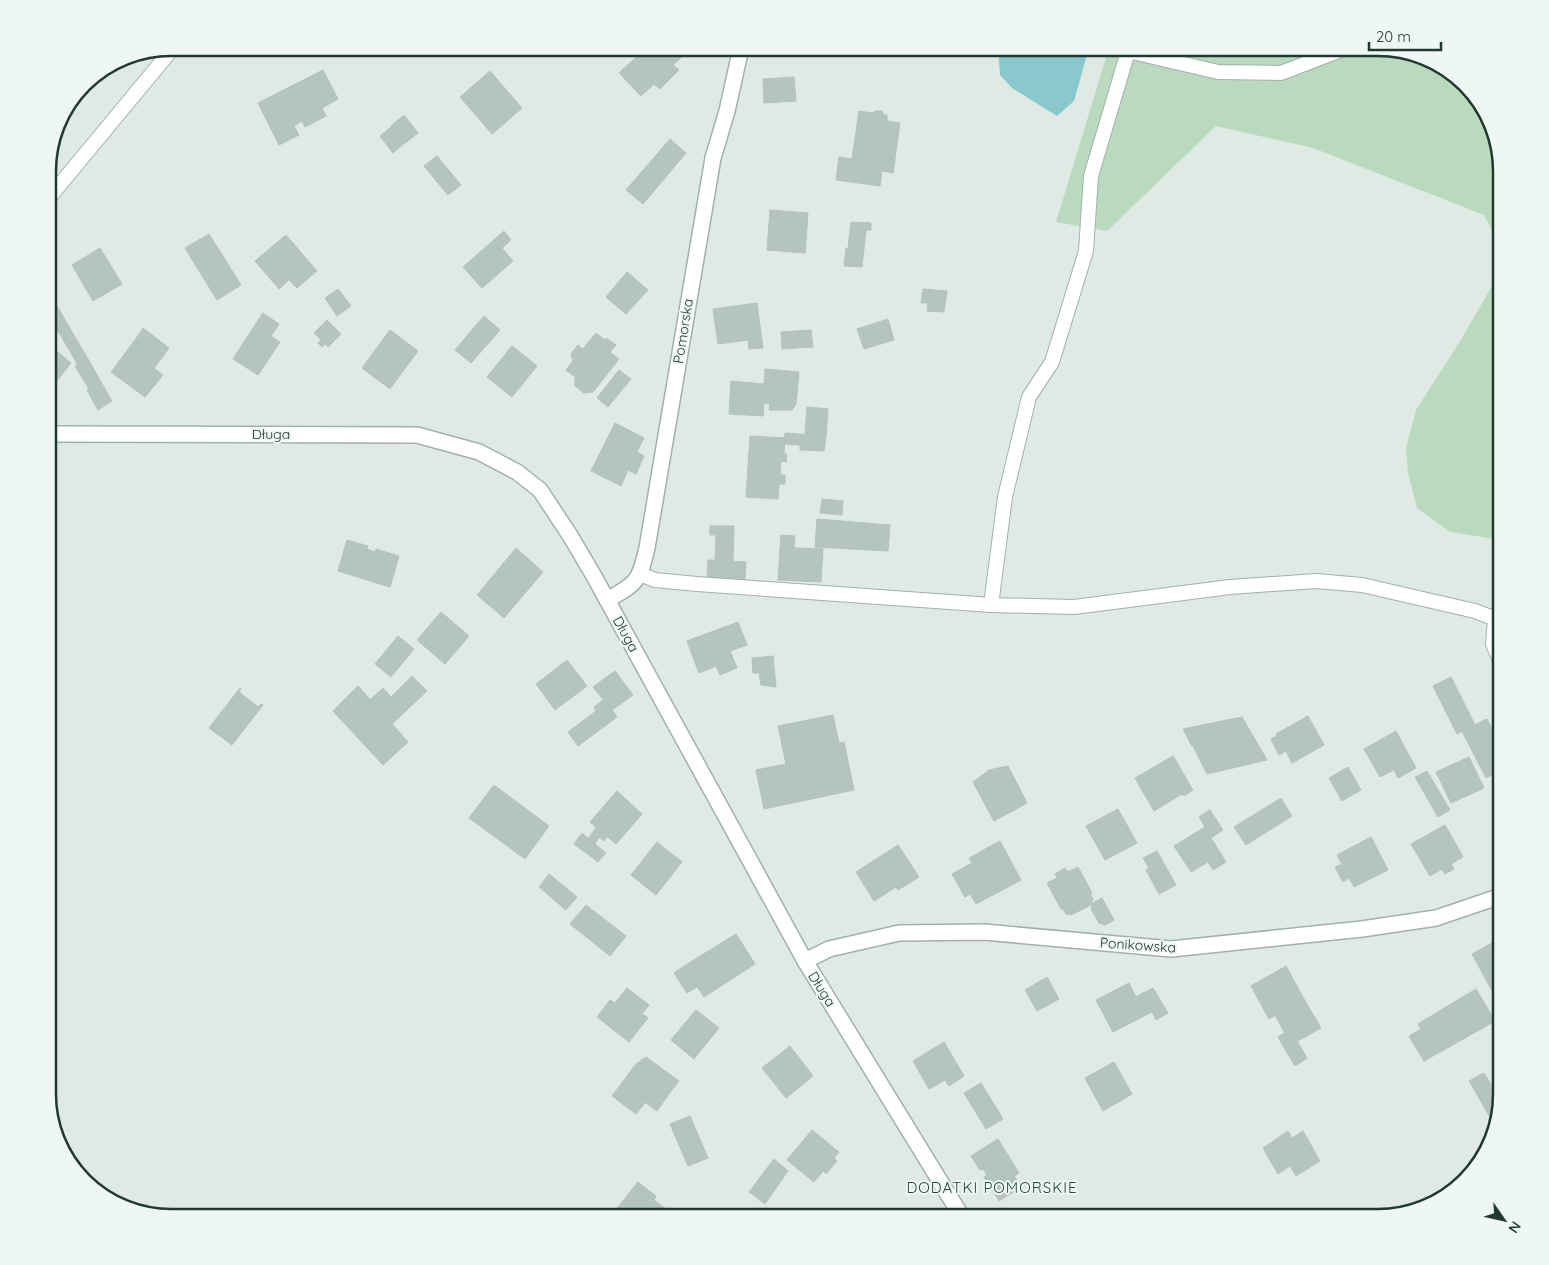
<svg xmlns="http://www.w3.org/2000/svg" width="1549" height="1265" font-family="Quicksand,sans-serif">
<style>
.green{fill:#b9dabf}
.water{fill:#89c9cd}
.building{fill:#b5c4bd;stroke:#b2c3ba}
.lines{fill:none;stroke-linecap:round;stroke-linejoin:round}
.service-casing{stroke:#a2b1aa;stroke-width:16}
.minor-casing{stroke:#a2b1aa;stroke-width:18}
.tertiary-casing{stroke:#a2b1aa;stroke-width:18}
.service{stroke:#fff;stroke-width:14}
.minor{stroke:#fff;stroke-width:15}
.tertiary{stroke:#fff;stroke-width:15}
.labels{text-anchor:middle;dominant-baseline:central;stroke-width:4;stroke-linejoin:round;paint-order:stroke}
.street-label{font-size:14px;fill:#213930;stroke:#eff7f2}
.neighbourhood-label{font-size:15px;letter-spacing:1px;fill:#1e4a3b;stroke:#eff7f2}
.rim{fill:none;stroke:#213930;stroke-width:2.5}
</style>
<rect width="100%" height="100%" fill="#dfeae4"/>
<path class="green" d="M1109 48H1378L1425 57 1459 78 1489 117 1501 172V540L1450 532 1417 508 1408 473 1406 448 1416 410 1459 343 1493 284 1497 241 1484 215 1313 148 1216 126 1107 231 1056 222Z"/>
<path class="water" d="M998 48H1089L1074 101 1057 116 1012 88 1000 75Z"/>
<g class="building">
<path d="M646 48H679L685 54 673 65 679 70 660 89 654 84 641 96 619 73Z"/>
<path d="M323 70 338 99 322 108 326 116 305 127 302 121 294 126 299 135 279 145 258 103Z"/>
<path d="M490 71 522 108 492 134 460 97Z"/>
<path d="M794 77 796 101 764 103 763 79Z"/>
<path d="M859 111 872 113 876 111H882L884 115H887V121L900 123 893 173 882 171 880 186 836 180 839 157 852 159Z"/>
<path d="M404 115 418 133 405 143 391 126Z"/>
<path d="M392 126 405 143 393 153 380 136Z"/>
<path d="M670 139 686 153 643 204 626 190Z"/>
<path d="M437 156 461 185 448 195 424 166Z"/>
<path d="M770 210 808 213 805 253 767 250Z"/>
<path d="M851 222 871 223V230H866L862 267 844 266 846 248 848 249Z"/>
<path d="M504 231 511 240 502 248 513 261 482 288 463 267Z"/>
<path d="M209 234 241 285 217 300 185 248Z"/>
<path d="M286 235 317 271 297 288 289 280 279 289 255 261Z"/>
<path d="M100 248 122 284 93 301 72 265Z"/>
<path d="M627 272 648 290 626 314 606 297Z"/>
<path d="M338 289 351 306 337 316 325 298Z"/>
<path d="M923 289 947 291 944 312 927 311 928 303H921Z"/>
<path d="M53 299 68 325 53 334 48 324V302Z"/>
<path d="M757 303 763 348 749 349 748 340 718 344 713 309Z"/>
<path d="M263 313 279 324 271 336 255 325Z"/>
<path d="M484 316 500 330 471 363 455 350Z"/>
<path d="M888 319 894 340 864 349 857 329Z"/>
<path d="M327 320 341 334 328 347 325 344 322 347 318 343 321 340 314 333Z"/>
<path d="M68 325 88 359 78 365 58 331Z"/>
<path d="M255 325 280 342 258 375 233 359Z"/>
<path d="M143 328 169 348 161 359 135 340Z"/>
<path d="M390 330 418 351 412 359 384 338Z"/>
<path d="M811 330 813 347 782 349 781 332Z"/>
<path d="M596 333 605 340 606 338 616 345 610 352 619 359 593 392 584 393 575 386V377L566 370 573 361 571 354 578 345 583 349Z"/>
<path d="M384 338 412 359 390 389 362 368Z"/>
<path d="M135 340 161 359 154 368 163 375 145 397 111 372Z"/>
<path d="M512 346 537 366 512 397 487 377Z"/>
<path d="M58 352 71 363 53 386 48 381V366Z"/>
<path d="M88 359 101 382 89 389 75 366Z"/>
<path d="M765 369 799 372 796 404 792 410H769L770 403 773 404 775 384H764Z"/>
<path d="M619 370 631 379 608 407 597 398Z"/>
<path d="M731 381 775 385 773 404 764 403 763 416 729 414Z"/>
<path d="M101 382 112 401 98 410 87 390Z"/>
<path d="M807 407 828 409 826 436 805 434Z"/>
<path d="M615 423 644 438 637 452 644 456 636 474 628 470 621 486 591 471Z"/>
<path d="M785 433 826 436 824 451 800 450V445L784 444Z"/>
<path d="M750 436 785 438 784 454H787L786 462 781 461 780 475H785V484H779L778 499 746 497Z"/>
<path d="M822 499 843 501 842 515 820 513Z"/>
<path d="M817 519 890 525 888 551 815 547Z"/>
<path d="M710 526H734L733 561 715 560 716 535H710Z"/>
<path d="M781 535 795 536 794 548 823 549 821 582 778 580Z"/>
<path d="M347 540 368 546 367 549 375 552 376 549 399 556 390 587 338 571Z"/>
<path d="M516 548 543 572 504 618 477 595Z"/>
<path d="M708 560 746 562 745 579 707 577Z"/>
<path d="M441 612 469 636 445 664 417 640Z"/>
<path d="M738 622 747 645 730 651 737 668 720 675 716 666 699 673 687 641Z"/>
<path d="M398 636 414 649 391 677 375 664Z"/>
<path d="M773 656 776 687 761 685 759 673H753L752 658Z"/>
<path d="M567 660 587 686 555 710 536 684Z"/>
<path d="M615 671 633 695 612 710 593 687Z"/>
<path d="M412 676 427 691 392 724 370 700 383 688 391 697Z"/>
<path d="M1451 677 1475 725 1457 734 1433 686Z"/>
<path d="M358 686 408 742 383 765 333 711Z"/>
<path d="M240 688 241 689 239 692 258 707 261 704 263 705 232 745 209 728Z"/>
<path d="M603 700 605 704 607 703 617 717 578 746 568 732 596 711 594 707Z"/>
<path d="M833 715 839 743 844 742 854 790 764 809 756 770 786 764 778 726Z"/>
<path d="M1308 716 1324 745 1292 763 1286 751 1279 755 1271 739 1277 736 1276 734Z"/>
<path d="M1242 717 1267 760 1207 774 1193 746H1192L1183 729Z"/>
<path d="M1487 719 1499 742 1501 741V770L1486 778 1462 731Z"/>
<path d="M1396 731 1416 768 1398 778 1394 770 1380 777 1364 749Z"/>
<path d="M1173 756 1193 790 1184 796 1182 794 1154 811 1135 778Z"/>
<path d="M1469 757 1484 788 1451 803 1436 772Z"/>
<path d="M1008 766 1027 803 994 821 973 782 989 770Z"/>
<path d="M1348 767 1361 790 1342 801 1329 778Z"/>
<path d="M1427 771 1450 810 1438 817 1415 777Z"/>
<path d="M494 785 549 826 525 859 469 818Z"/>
<path d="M617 791 642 814 616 844 590 822Z"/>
<path d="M1281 798 1292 816 1246 845 1234 827Z"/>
<path d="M1118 809 1137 843 1105 860 1086 826Z"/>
<path d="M1210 810 1223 830 1211 838 1226 862 1213 870 1208 862 1191 872 1174 846 1205 827 1199 817Z"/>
<path d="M1445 825 1463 857 1451 864 1454 869 1445 874 1442 869 1430 876 1411 844Z"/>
<path d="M596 828 607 837 604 841 599 837 595 844 588 839Z"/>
<path d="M582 833 590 840 582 850 574 844Z"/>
<path d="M1371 837 1388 870 1354 887 1349 878 1343 882 1335 867 1342 864 1337 855Z"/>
<path d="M590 840 606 853 598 862 582 850Z"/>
<path d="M1000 841 1021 880 1008 887 987 848Z"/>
<path d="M657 842 682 862 656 895 631 875Z"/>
<path d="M898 845 919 877 898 890 896 887 874 901 856 872Z"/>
<path d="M987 848 1008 887 976 904 970 894 965 897 952 874 972 863 969 858Z"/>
<path d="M1157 851 1176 885 1159 894 1146 870 1149 868 1143 858Z"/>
<path d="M1078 867 1092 893 1090 894 1093 899 1091 905 1071 915 1066 914 1063 909H1061L1047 883 1057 878 1055 874 1065 868 1068 872Z"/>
<path d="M549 874 577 897 566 910 539 887Z"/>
<path d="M1102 898 1114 920 1105 925 1099 923 1091 909 1093 903Z"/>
<path d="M586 905 626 936 610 956 570 924Z"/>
<path d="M736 934 755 964 704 997 684 966Z"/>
<path d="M1501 938V986L1492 991 1472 954Z"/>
<path d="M684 966 697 987 687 993 674 973Z"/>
<path d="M1286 966 1304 999 1269 1019 1251 986Z"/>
<path d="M1047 977 1059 999 1037 1011 1025 990Z"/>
<path d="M1129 983 1136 997 1143 993 1152 1012 1113 1032 1096 1000Z"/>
<path d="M627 988 649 1005 642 1014 648 1018 629 1042 597 1017 610 1000 615 1003Z"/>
<path d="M1153 988 1168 1013 1156 1020 1143 993Z"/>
<path d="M1476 989 1495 1021 1465 1038 1446 1007Z"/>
<path d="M1304 999 1321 1028 1307 1036 1290 1007Z"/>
<path d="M1290 1007 1307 1036 1297 1041 1307 1058 1295 1066 1278 1037 1285 1033 1275 1015Z"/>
<path d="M1446 1007 1465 1038 1424 1061 1409 1036 1421 1029 1418 1024Z"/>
<path d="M696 1010 719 1028 694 1059 671 1040Z"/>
<path d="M944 1042 964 1076 949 1086 945 1080 929 1089 913 1061Z"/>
<path d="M790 1046 813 1076 786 1098 762 1068Z"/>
<path d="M646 1057 679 1081 671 1091 636 1064Z"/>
<path d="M1114 1062 1132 1094 1103 1111 1085 1078Z"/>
<path d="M636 1064 671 1091 657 1111 621 1084Z"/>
<path d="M1484 1073 1489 1081 1474 1089 1469 1081Z"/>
<path d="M1489 1081 1500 1100 1495 1126 1474 1089Z"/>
<path d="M981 1083 1003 1119 986 1129 964 1093Z"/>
<path d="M621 1084 645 1103 636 1114 612 1096Z"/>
<path d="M690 1116 708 1158 688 1166 670 1124Z"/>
<path d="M812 1130 839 1152 834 1158 837 1161 826 1174 823 1171 814 1182 787 1160Z"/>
<path d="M1288 1131 1292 1138 1303 1131 1320 1161 1296 1176 1290 1166 1278 1174 1263 1148Z"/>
<path d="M998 1139 1019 1173 1014 1176 1022 1187 999 1201 984 1177 987 1175 983 1169 980 1170 971 1156Z"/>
<path d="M774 1159 788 1171 765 1204 749 1192Z"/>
<path d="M638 1182 656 1196 654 1200 662 1206 652 1217H610Z"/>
<path d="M662 1206 670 1212 673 1209 683 1217H652Z"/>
</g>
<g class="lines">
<defs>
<g id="service">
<path d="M1128 51 1218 72 1281 73 1346 48"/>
<path d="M48 199 173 48"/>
<path d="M640 574 655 580 697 584 991 605 1074 607 1230 587 1316 581 1362 585 1475 611 1501 621"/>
<path d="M991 605 1005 497 1029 397 1052 362 1086 251 1091 176 1129 48"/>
<path d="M1495 619 1493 644 1501 663"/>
</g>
<g id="minor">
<path d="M607 600C638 583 639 581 647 548L713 158 727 111 741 48"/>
<path d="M805 961 829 949 899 933 984 932 1171 949 1362 929 1436 918 1501 896"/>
</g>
<path id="tertiary" d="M48 434 417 435 479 452 517 472 540 490 571 537 595 578 805 961 962 1217"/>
</defs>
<use href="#service" class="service-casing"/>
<use href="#minor" class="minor-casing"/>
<use href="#tertiary" class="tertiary-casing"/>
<use href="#service" class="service"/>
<use href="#minor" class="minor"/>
<use href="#tertiary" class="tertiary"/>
</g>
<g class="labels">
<g class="street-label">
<text transform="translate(683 331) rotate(-81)">Pomorska</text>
<text x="271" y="434">Długa</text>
<text transform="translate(626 634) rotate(61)">Długa</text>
<text transform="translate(1138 945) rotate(4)">Ponikowska</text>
<text transform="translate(822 989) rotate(58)">Długa</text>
</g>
<g class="neighbourhood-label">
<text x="992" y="1187">DODATKI POMORSKIE</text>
</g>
</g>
<path d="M0 0H1549V1265H0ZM171 56H1378A115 115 0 0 1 1493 171V1094A115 115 0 0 1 1378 1209H171A115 115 0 0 1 56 1094V171A115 115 0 0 1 171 56Z" fill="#eff7f2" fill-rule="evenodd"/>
<path class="rim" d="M171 56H1378A115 115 0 0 1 1493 171V1094A115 115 0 0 1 1378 1209H171A115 115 0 0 1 56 1094V171A115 115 0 0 1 171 56Z"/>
<g transform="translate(1504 1220) rotate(124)" stroke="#eff7f2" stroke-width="4" paint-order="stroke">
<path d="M0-4L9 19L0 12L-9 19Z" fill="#213930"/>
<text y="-8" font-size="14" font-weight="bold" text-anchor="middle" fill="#213930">N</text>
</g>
<path d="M1369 42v8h72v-8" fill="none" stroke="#213930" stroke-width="2.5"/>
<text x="1376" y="42" font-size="15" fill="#213930" stroke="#eff7f2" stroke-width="4" paint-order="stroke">20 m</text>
</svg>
